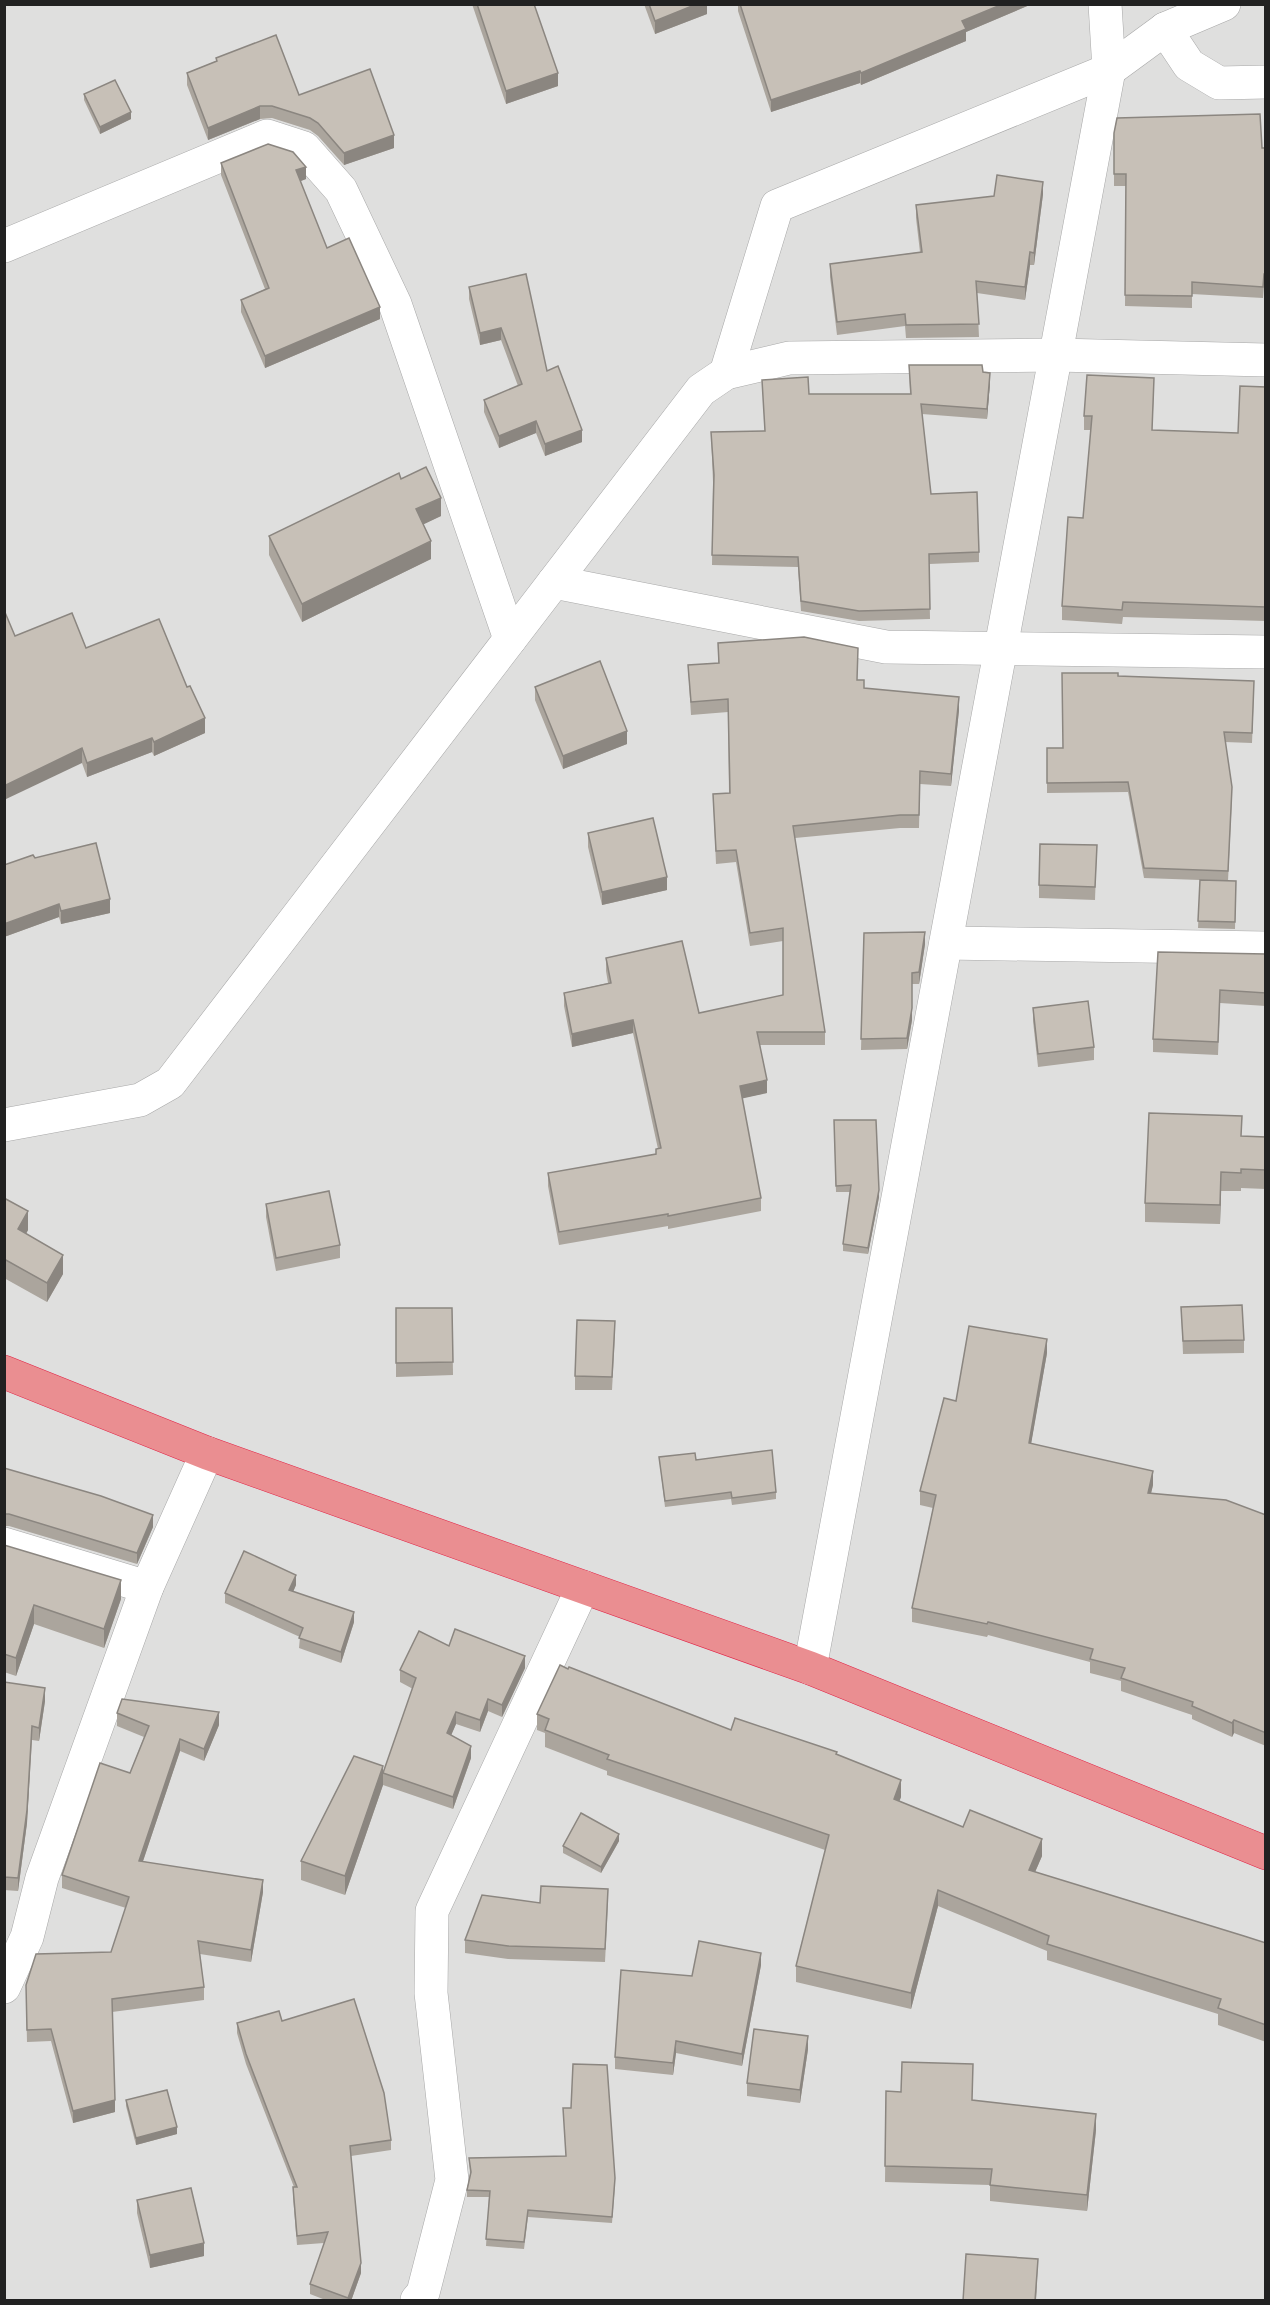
<svg xmlns="http://www.w3.org/2000/svg" width="1270" height="2305" font-family="'Alegreya Sans',sans-serif">
<style>
.residential{fill:#dfdfde}
.lines{fill:none;stroke-linecap:round;stroke-linejoin:round}
.street-casing{stroke:#a8a8a8;stroke-width:34}
.highway-casing{stroke:#e12447;stroke-width:34}
.street{stroke:#fff;stroke-width:33}
.highway{stroke:#ea8e91;stroke-width:33}
.wall{fill:#aba59d}
.shaded-wall{fill:#8b8680}
.building{fill:#c7c0b7;stroke:#8b8680;stroke-width:1.5}
</style>
<rect width="100%" height="100%" fill="#f2f0e8"/>
<rect class="residential" x="5" y="5" width="1260" height="2295"/>
<g class="lines">
<defs>
<g id="street">
<path d="M1165 29 1189 65 1219 83 1266 82"/>
<path d="M4 246 267 136 304 148 341 190 395 304 510 639"/>
<path d="M726 373 777 206 1109 70 1165 29 1224 4"/>
<path d="M554 582 886 647 1266 652"/>
<path d="M946 943 1266 948"/>
<path d="M4 1125 140 1100 170 1083 701 390 726 373 789 358 1056 355 1266 360"/>
<path d="M4 1544 147 1587"/>
<path d="M810 1668 1109 70 1105 4"/>
<path d="M4 1987 27 1937 42 1878 147 1587 207 1453"/>
<path d="M417 2300 423 2293 452 2180 431 1993 432 1911 583 1587"/>
</g>
<path id="highway" d="M4 1372 207 1453 810 1668 1266 1853"/>
</defs>
<use href="#street" class="street-casing"/>
<use href="#highway" class="highway-casing"/>
<use href="#street" class="street"/>
<use href="#highway" class="highway"/>
</g>
<g class="wall">
<path d="M472 4H534L558 86 506 104Z"/>
<path d="M644 4H707V14L655 34Z"/>
<path d="M738 4H1032L966 32V41L861 85 860 83 771 112 738 11Z"/>
<path d="M216 58 299 95 394 148 344 165 318 136 310 130 272 118 260 119 208 140 187 85V73L216 61Z"/>
<path d="M84 94 131 119 100 134 84 100Z"/>
<path d="M1114 133 1266 148V286H1264L1263 298 1192 294V308L1125 306 1126 186H1114Z"/>
<path d="M221 163 306 179 300 181 327 248 380 319 265 368 241 312V300L265 289 221 175Z"/>
<path d="M1043 194 1034 265H1030L1025 300 977 293 979 337 906 338 905 326 837 335 830 277V264L920 252 916 218V205Z"/>
<path d="M469 287 547 371 582 442 545 456 536 433 499 448 484 412V400L518 386 501 340 480 345 469 299Z"/>
<path d="M909 365 983 372 990 383 987 419 922 414 931 494 979 552V562L929 564 930 619 859 621 801 611 798 567 712 565 713 482 711 432 765 431 762 380 809 394H910Z"/>
<path d="M1266 387V621L1123 617 1122 624 1062 620V606L1083 518 1091 430H1084V416L1154 392 1152 430 1238 433Z"/>
<path d="M401 479 441 516 423 524 431 559 302 622 269 555V536Z"/>
<path d="M15 636 86 648 205 733 154 756 152 752 87 777 82 763Z"/>
<path d="M718 643 858 680 864 688 959 710 951 786 920 784 919 828H900L795 838 825 1032V1045H760L767 1093 742 1098 761 1198V1211L668 1229V1226L559 1245 548 1186V1173L656 1155V1149H658L633 1033 572 1047 564 1006V993L608 983 606 971V958L699 1013 783 995V941L750 946 736 862 716 864 713 794 729 793 728 712 691 715 688 665 718 663Z"/>
<path d="M1118 676 1254 691 1252 743 1225 742 1232 797 1228 881H1236L1235 929 1198 928 1200 880 1144 878 1128 792 1047 793V748H1063Z"/>
<path d="M535 687 627 744 563 769 535 700Z"/>
<path d="M588 833 667 890 602 905 588 847Z"/>
<path d="M1097 845 1095 900 1039 898V885Z"/>
<path d="M35 858 110 913 61 924 59 917 4 937V865Z"/>
<path d="M864 933 925 944 919 984H912V1020L907 1049 861 1050Z"/>
<path d="M1266 954V1006L1220 1003 1218 1055 1153 1052V1039Z"/>
<path d="M1033 1008 1094 1047V1060L1038 1067 1033 1021Z"/>
<path d="M834 1120 879 1197 868 1254 843 1251V1244L850 1192H836Z"/>
<path d="M1242 1136 1266 1137V1189L1241 1188V1191H1221L1220 1224 1145 1222V1203Z"/>
<path d="M4 1198 28 1230 26 1234 63 1274 47 1302 4 1278Z"/>
<path d="M266 1204 340 1245V1258L276 1271 266 1217Z"/>
<path d="M1181 1307 1244 1340V1353L1183 1354Z"/>
<path d="M396 1308H452L453 1375 396 1377Z"/>
<path d="M615 1334 612 1390H575V1376Z"/>
<path d="M1047 1353 1031 1443 1153 1485 1151 1493 1266 1515V1746L1234 1733 1232 1737 1192 1719V1715L1121 1691V1681L1090 1673V1662L988 1635 987 1637 912 1622V1608L933 1508 920 1505V1491L956 1401Z"/>
<path d="M659 1457 696 1460 776 1492V1499L732 1505 731 1499 665 1507Z"/>
<path d="M4 1468 153 1527 137 1564 9 1526H4Z"/>
<path d="M4 1545 121 1599 104 1648 34 1624 16 1676 4 1672Z"/>
<path d="M296 1585 293 1592 354 1622 341 1663 299 1648 300 1637 225 1603V1593Z"/>
<path d="M449 1646 525 1668 502 1717 488 1711 480 1732 456 1724 451 1735 471 1758 453 1809 383 1785 345 1895 301 1880V1861L383 1773 413 1689 400 1682V1670Z"/>
<path d="M4 1682 45 1701 39 1741 32 1740 27 1823 18 1891 4 1890Z"/>
<path d="M117 1713 219 1725 204 1761 180 1751 143 1861 263 1892 251 1962 200 1954 204 1987V2000L112 2012 115 2112 73 2123 51 2041 27 2042 26 1997 111 1952 126 1908 62 1888V1875L130 1773 144 1737 117 1726Z"/>
<path d="M537 1714 731 1730 837 1754 901 1797 899 1801 963 1827 1042 1856 1035 1872 1266 1943V2042L1218 2025V2014L1047 1960V1951L938 1906 911 2009 796 1982V1966L825 1850 607 1775V1771L545 1747V1733L537 1730Z"/>
<path d="M619 1841 601 1873 563 1853V1846Z"/>
<path d="M608 1902 605 1962 508 1959 465 1953V1940L540 1903Z"/>
<path d="M761 1965 742 2066 676 2053 673 2075 615 2069V2057L692 1976Z"/>
<path d="M282 2021 391 2140V2150L351 2156 361 2273 351 2301H328L310 2294V2284L324 2243 297 2245 293 2197V2187H294L246 2064 237 2033V2023Z"/>
<path d="M808 2049 800 2103 747 2096V2083Z"/>
<path d="M886 2091 973 2100 1096 2130 1087 2211 990 2201V2185L885 2182Z"/>
<path d="M126 2100 177 2134 136 2145 126 2106Z"/>
<path d="M469 2158 615 2185 612 2223 528 2217 524 2249 486 2246 489 2197H467V2190L470 2174Z"/>
<path d="M137 2200 204 2256 150 2268 137 2213Z"/>
</g>
<g class="shaded-wall">
<path d="M697 4H707V14L655 34V21Z"/>
<path d="M1003 4H1032L966 32V41L861 85V73L962 21Z"/>
<path d="M860 71V83L771 112V100Z"/>
<path d="M558 73V86L506 104V91Z"/>
<path d="M260 106V119L208 140V128Z"/>
<path d="M131 112V119L100 134V127Z"/>
<path d="M394 135V148L344 165V153Z"/>
<path d="M306 167V179L296 183V170Z"/>
<path d="M1043 182V194L1034 265V253Z"/>
<path d="M1030 252V265L1025 300V287Z"/>
<path d="M380 307V319L265 368V356Z"/>
<path d="M501 328V340L480 345V333Z"/>
<path d="M990 373V383L987 419V409Z"/>
<path d="M536 421V433L499 448V436Z"/>
<path d="M582 430V442L545 456V444Z"/>
<path d="M441 498V516L416 528V509Z"/>
<path d="M431 541V559L302 622V604Z"/>
<path d="M959 697V710L951 786V774Z"/>
<path d="M205 718V733L154 756V742Z"/>
<path d="M627 731V744L563 769V756Z"/>
<path d="M152 738V752L87 777V763Z"/>
<path d="M82 748V763L4 800V786Z"/>
<path d="M667 877V890L602 905V892Z"/>
<path d="M110 899V913L61 924V911Z"/>
<path d="M59 904V917L4 937V924Z"/>
<path d="M925 932V944L919 984V972Z"/>
<path d="M912 1008V1020L907 1049V1038Z"/>
<path d="M633 1020V1033L572 1047V1034Z"/>
<path d="M767 1080V1093L740 1099V1086Z"/>
<path d="M1221 1172V1191L1220 1224V1205Z"/>
<path d="M879 1190V1197L868 1254V1248Z"/>
<path d="M28 1211V1230L18 1248V1229Z"/>
<path d="M63 1255V1274L47 1302V1283Z"/>
<path d="M1047 1339V1353L1029 1456V1443Z"/>
<path d="M1153 1471V1485L1148 1506V1493Z"/>
<path d="M153 1515V1527L137 1564V1553Z"/>
<path d="M296 1575V1585L289 1601V1590Z"/>
<path d="M121 1580V1599L104 1648V1629Z"/>
<path d="M34 1605V1624L16 1676V1658Z"/>
<path d="M354 1612V1622L341 1663V1652Z"/>
<path d="M525 1656V1668L502 1717V1705Z"/>
<path d="M45 1688V1701L39 1741V1728Z"/>
<path d="M488 1699V1711L480 1732V1720Z"/>
<path d="M219 1712V1725L204 1761V1749Z"/>
<path d="M456 1712V1724L447 1745V1733Z"/>
<path d="M1234 1720V1733L1232 1737V1723Z"/>
<path d="M32 1726 27 1823 18 1891V1878Z"/>
<path d="M180 1739V1751L139 1873V1861Z"/>
<path d="M471 1746V1758L453 1809V1797Z"/>
<path d="M383 1766V1785L345 1895V1876Z"/>
<path d="M901 1780V1797L894 1815V1799Z"/>
<path d="M619 1834V1841L601 1873V1867Z"/>
<path d="M1042 1839V1856L1029 1886V1870Z"/>
<path d="M263 1880V1892L251 1962V1950Z"/>
<path d="M938 1890V1906L911 2009V1993Z"/>
<path d="M761 1953V1965L742 2066V2054Z"/>
<path d="M808 2036V2049L800 2103V2090Z"/>
<path d="M676 2041V2053L673 2075V2063Z"/>
<path d="M115 2100V2112L73 2123V2111Z"/>
<path d="M1096 2114V2130L1087 2211V2195Z"/>
<path d="M177 2127V2134L136 2145V2138Z"/>
<path d="M204 2243V2256L150 2268V2255Z"/>
<path d="M1038 2259 1036 2301H1035Z"/>
<path d="M361 2263V2273L351 2301H348V2298Z"/>
</g>
<g class="building">
<path d="M477 4H534L558 73 506 91Z"/>
<path d="M649 4H697L655 21Z"/>
<path d="M740 4H1003L962 21 966 29 861 73 860 71 771 100Z"/>
<path d="M276 35 299 95 370 69 394 135 344 153 318 123 310 118 272 106H260L208 128 187 73 217 61 216 58Z"/>
<path d="M115 80 131 112 100 127 84 94Z"/>
<path d="M1260 114 1262 148H1266V274H1264L1263 287 1192 282V296L1125 295 1126 174H1114V133L1117 118Z"/>
<path d="M268 144 293 152 306 167 296 170 327 248 349 238 380 307 265 356 241 300 269 288 221 163Z"/>
<path d="M997 175 1043 182 1034 253 1030 252 1025 287 976 281 979 324 906 325 905 314 837 322 830 264 922 252 916 205 994 196Z"/>
<path d="M526 274 547 371 558 366 582 430 545 444 536 421 499 436 484 400 522 384 501 328 480 333 469 287Z"/>
<path d="M909 365H982L983 372 990 373 987 409 921 404 931 494 977 492 979 552 929 554 930 609 859 611 801 601 798 557 712 555 714 475 711 432 765 431 762 380 808 377 809 394H911Z"/>
<path d="M1087 375 1154 378 1152 430 1238 433 1240 386 1266 387V607L1123 602 1122 610 1062 606 1068 517 1083 518 1092 416H1084Z"/>
<path d="M426 467 441 498 416 509 431 541 302 604 269 536 399 473 401 479Z"/>
<path d="M4 610 15 636 72 613 86 648 159 619 187 687 190 686 205 718 154 742 152 738 87 763 82 748 4 786Z"/>
<path d="M804 637 858 648 857 680H864V688L959 697 951 774 920 771 919 815H900L793 826 825 1032H757L767 1080 740 1086 761 1198 668 1216V1214L559 1232 548 1173 656 1154V1149L661 1148 633 1020 572 1034 564 993 611 983 606 958 682 941 699 1013 783 995V928L750 933 736 850 716 851 713 794 730 793 728 699 691 702 688 665 719 663 718 643Z"/>
<path d="M600 661 627 731 563 756 535 687Z"/>
<path d="M1062 673H1118V676L1254 681 1252 733 1224 732 1232 787 1228 871 1144 868 1128 782 1047 783V748H1063Z"/>
<path d="M653 818 667 877 602 892 588 833Z"/>
<path d="M96 843 110 899 61 911 59 904 4 924V865L33 855 35 858Z"/>
<path d="M1040 844 1097 845 1095 887 1039 885Z"/>
<path d="M1200 880 1236 881 1235 922 1198 921Z"/>
<path d="M925 932 919 972 912 973V1008L907 1038 861 1039 864 933Z"/>
<path d="M1158 952 1266 954V993L1220 990 1218 1042 1153 1039Z"/>
<path d="M1088 1001 1094 1047 1038 1054 1033 1008Z"/>
<path d="M1149 1113 1242 1116 1241 1136 1266 1137V1170L1241 1169V1173L1221 1172 1220 1205 1145 1203Z"/>
<path d="M834 1120H876L879 1190 868 1248 843 1244 851 1185 836 1186Z"/>
<path d="M329 1191 340 1245 276 1258 266 1204Z"/>
<path d="M4 1198 28 1211 18 1229 63 1255 47 1283 4 1259Z"/>
<path d="M1242 1305 1244 1340 1183 1341 1181 1307Z"/>
<path d="M396 1308H452L453 1362 396 1363Z"/>
<path d="M577 1320 615 1321 612 1377 575 1376Z"/>
<path d="M969 1326 1047 1339 1029 1443 1153 1471 1148 1493 1226 1500 1266 1515V1733L1234 1720 1232 1723 1192 1706 1193 1702 1121 1678 1125 1668 1090 1659 1093 1649 988 1622 987 1624 912 1608 936 1495 920 1491 944 1398 956 1401Z"/>
<path d="M772 1450 776 1492 732 1498 731 1492 665 1501 659 1457 695 1453 696 1460Z"/>
<path d="M4 1468 101 1496 153 1515 137 1553 9 1514H4Z"/>
<path d="M4 1545 121 1580 104 1629 34 1605 16 1658 4 1654Z"/>
<path d="M244 1551 296 1575 289 1590 354 1612 341 1652 299 1638 303 1628 225 1593Z"/>
<path d="M455 1629 525 1656 502 1705 488 1699 480 1720 456 1712 447 1733 471 1746 453 1797 383 1773 416 1678 400 1670 419 1631 449 1646Z"/>
<path d="M560 1665 568 1669 569 1667 731 1730 735 1718 837 1752 836 1754 901 1780 894 1799 963 1827 970 1810 1042 1839 1029 1870 1244 1936 1266 1943V2025L1218 2008 1221 1999 1047 1944 1049 1936 938 1890 911 1993 796 1966 829 1835 607 1759 609 1755 545 1730 549 1719 537 1714Z"/>
<path d="M4 1682 45 1688 39 1728 32 1726 27 1810 18 1878 4 1877Z"/>
<path d="M122 1699 219 1712 204 1749 180 1739 139 1861 263 1880 251 1950 198 1941 204 1987 112 1999 115 2100 73 2111 51 2029 27 2030 26 1985 36 1954 111 1952 129 1897 62 1875 100 1763 130 1773 149 1726 117 1713Z"/>
<path d="M354 1756 383 1766 345 1876 301 1861Z"/>
<path d="M581 1813 619 1834 601 1867 563 1846Z"/>
<path d="M541 1886 608 1889 605 1949 508 1946 465 1940 482 1895 540 1903Z"/>
<path d="M699 1941 761 1953 742 2054 676 2041 673 2063 615 2057 621 1970 692 1976Z"/>
<path d="M354 1999 384 2093 391 2140 350 2146 361 2263 348 2298 310 2284 328 2232 297 2236 293 2187H297L246 2054 237 2023 279 2011 282 2021Z"/>
<path d="M754 2029 808 2036 800 2090 747 2083Z"/>
<path d="M902 2062 973 2064 972 2100 1096 2114 1087 2195 990 2185 992 2169 885 2166 886 2091 901 2092Z"/>
<path d="M573 2064 607 2065 615 2178 612 2217 528 2210 524 2242 486 2239 490 2191 467 2190 471 2172 469 2158 566 2156 563 2108H571Z"/>
<path d="M167 2090 177 2127 136 2138 126 2100Z"/>
<path d="M191 2188 204 2243 150 2255 137 2200Z"/>
<path d="M966 2254 1038 2259 1035 2301H963Z"/>
</g>
<rect width="1270" height="2305" fill="none" stroke="#212121" stroke-width="12"/>
</svg>
